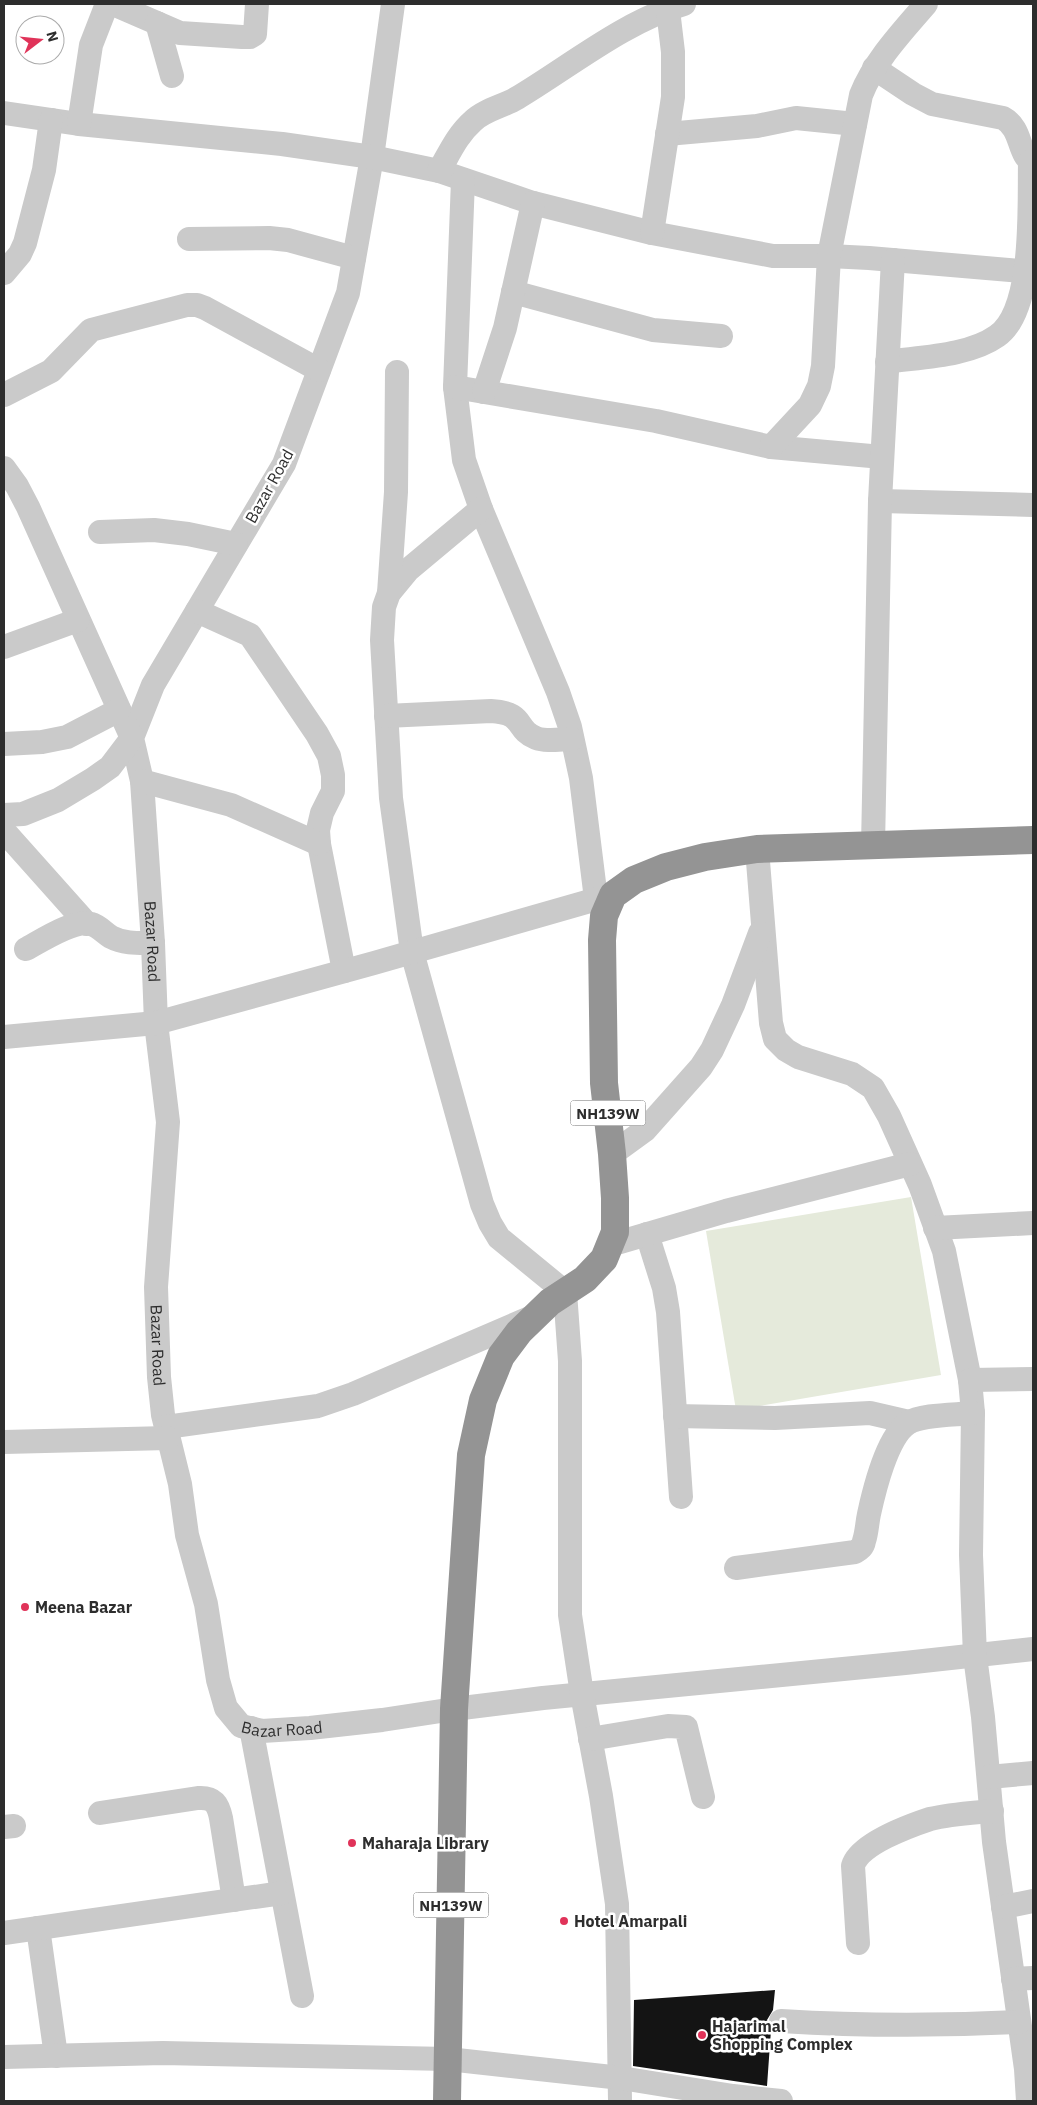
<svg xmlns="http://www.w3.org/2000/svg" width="1037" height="2105" font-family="'IBM Plex Sans',sans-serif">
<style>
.green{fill:#e5eadb}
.building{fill:#141414}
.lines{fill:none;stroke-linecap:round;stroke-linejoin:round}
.minor{stroke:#cacaca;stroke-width:24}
.highway{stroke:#949494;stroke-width:28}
.poi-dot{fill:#e03359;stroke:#fff;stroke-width:2}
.labels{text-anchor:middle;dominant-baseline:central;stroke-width:5;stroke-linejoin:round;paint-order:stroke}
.shield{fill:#fff;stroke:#6c6c6c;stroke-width:1}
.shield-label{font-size:15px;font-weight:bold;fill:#2d2d2d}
.street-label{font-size:16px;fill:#2d2d2d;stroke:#fff}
.poi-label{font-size:16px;font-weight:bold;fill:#2d2d2d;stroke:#fff;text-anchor:start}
</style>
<rect width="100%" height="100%" fill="#fff"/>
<path class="green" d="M911 1197 941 1375 736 1410 706 1231Z"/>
<path class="building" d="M775 1990 773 2010 767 2020 771 2030 767 2086 633 2066 634 2000Z"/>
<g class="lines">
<g class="minor">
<path d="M113 4 180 33 242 37H250L255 34 257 4"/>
<path id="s1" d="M393 4 372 157 348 293 284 464 153 685 132 738 142 781 153 943 156 1023 168 1122 156 1287 159 1377 163 1415 180 1484 187 1535 206 1604 218 1680 226 1708 241 1726 262 1731 310 1728 382 1720 454 1709 543 1698 905 1663 1033 1649"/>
<path d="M157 23 172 76"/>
<path d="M874 68 913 94 932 104 1003 118C1023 129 1017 154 1033 163"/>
<path d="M4 113 79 124 282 144 372 157 439 171 533 203 652 233 773 256H829L869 258 1033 272"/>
<path d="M79 124 91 45 107 4"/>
<path d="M667 134 757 126 796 118 855 124"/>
<path d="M439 171C449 154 457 135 473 121 484 110 504 106 517 98 569 67 625 21 684 4"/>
<path d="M463 180 455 387 464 460 481 509 558 692 570 727 581 778 596 899"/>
<path d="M652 233 673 97V52L668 10"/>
<path d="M189 239 269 238 288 240 354 258"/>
<path d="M4 273 20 254 25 243 44 170 51 120"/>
<path d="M513 292 653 330 721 336"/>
<path d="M887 362C921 357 969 356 997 336 1035 310 1029 204 1030 162"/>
<path d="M455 387 656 421 771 447 882 457"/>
<path d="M484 392 505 328 533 203"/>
<path d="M4 395 51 371 91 330 187 305H197L205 308 319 370"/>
<path d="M771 447 810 405 819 386 823 366 829 256 861 95C875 60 902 32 926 4"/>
<path d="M4 468 17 486 28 507 132 738 110 767 93 779 58 800 23 814 4 815"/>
<path d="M880 501 1033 505"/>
<path d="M481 509 408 570 389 593 384 607 382 640 391 798 412 952 482 1204 490 1223 499 1238 565 1292 570 1361V1615L582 1694 601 1796 617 1904 620 2101"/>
<path d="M100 532 154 530 188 534 236 544"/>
<path d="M389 593 396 492 397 372"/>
<path d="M197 611 250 635 317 734 329 756 333 775V791L322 813 318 830 319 844 344 971"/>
<path d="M4 647 78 620"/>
<path d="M386 716 491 711C526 713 514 729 536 738 546 742 562 739 572 739"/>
<path d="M4 744 42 742 67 737 119 710"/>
<path d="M142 781 231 805 319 844"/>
<path d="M4 831 87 924"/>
<path d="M873 846 880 501 893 260"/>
<path d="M757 849 771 1023 775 1039 786 1050 798 1057 852 1074 873 1088 889 1116 920 1185 944 1251 970 1380 973 1413 971 1555 975 1656 983 1717 994 1842 1026 2069 1028 2101"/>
<path d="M26 949C41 941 74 919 91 924 99 926 104 933 111 937 124 944 139 943 153 943"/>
<path d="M4 1037 156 1023 374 963 611 895"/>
<path d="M612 1154 645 1130 701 1067 712 1050 733 1005 760 933"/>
<path d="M935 1228 1033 1223"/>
<path d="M647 1234 664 1288 668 1312 681 1497"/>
<path d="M610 1245 726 1211 910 1164"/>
<path d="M970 1380 1033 1379"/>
<path d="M675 1416 775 1418 870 1413 909 1422"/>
<path d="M166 1427 318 1406 353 1394 532 1317"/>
<path d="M4 1442 168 1438"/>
<path d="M736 1568 855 1552C860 1549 863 1547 864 1541 867 1532 867 1523 869 1514 874 1491 887 1436 908 1423 922 1414 956 1415 973 1413"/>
<path d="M251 1728 302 1996"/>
<path d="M590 1739 668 1726 686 1727 703 1797"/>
<path d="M989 1777 1033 1773"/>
<path d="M100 1813 198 1798C214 1797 218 1804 221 1818L234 1900"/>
<path d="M4 1827 14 1826"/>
<path d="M1003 1907 1033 1901"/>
<path d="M38 1928 56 2056"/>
<path d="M4 1933 282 1893"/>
<path d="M858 1943 853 1866C859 1844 909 1826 930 1819 950 1814 971 1813 992 1811"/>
<path d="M1013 1979 1033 1978"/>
<path d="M781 2021C861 2026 939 2026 1019 2022"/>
<path d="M4 2057 163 2053 448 2059 621 2078 733 2096 781 2101"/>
</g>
<path class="highway" d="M447 2101 454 1709 471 1455 483 1400 501 1356 519 1332 550 1302 585 1279 604 1259 615 1232V1198L612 1154 604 1083 602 940 604 916 613 895 634 880 666 867 705 857 757 849 1033 840"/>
</g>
<g class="poi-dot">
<circle cx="25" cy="1607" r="5"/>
<circle cx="352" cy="1843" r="5"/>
<circle cx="564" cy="1921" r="5"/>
<circle cx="702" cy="2035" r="5"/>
</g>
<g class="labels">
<g class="shield">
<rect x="570.5" y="1100.5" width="75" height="25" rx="4"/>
<rect x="413.5" y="1892.5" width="75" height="25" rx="4"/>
</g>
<g class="shield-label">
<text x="608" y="1113">NH139W</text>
<text x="451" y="1905">NH139W</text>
</g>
<g class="street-label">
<text transform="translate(269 486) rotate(-61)">Bazar Road</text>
<text stroke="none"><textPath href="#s1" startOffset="994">Bazar Road</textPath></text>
<text stroke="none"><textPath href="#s1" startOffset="1399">Bazar Road</textPath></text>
<text stroke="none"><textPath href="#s1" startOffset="1834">Bazar Road</textPath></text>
</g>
<g class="poi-label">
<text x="35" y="1607">Meena Bazar</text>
<text x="362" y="1843">Maharaja Library</text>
<text x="574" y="1921">Hotel Amarpali</text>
<text x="712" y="2026">Hajarimal<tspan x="712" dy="18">Shopping Complex</tspan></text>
</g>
</g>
<rect width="1037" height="2105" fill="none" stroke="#2d2d2d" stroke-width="10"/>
<g transform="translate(40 40) rotate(74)"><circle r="24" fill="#ffffff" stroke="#ababab"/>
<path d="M0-4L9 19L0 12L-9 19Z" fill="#e03359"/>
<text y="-8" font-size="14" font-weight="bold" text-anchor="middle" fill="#2d2d2d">N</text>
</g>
</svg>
